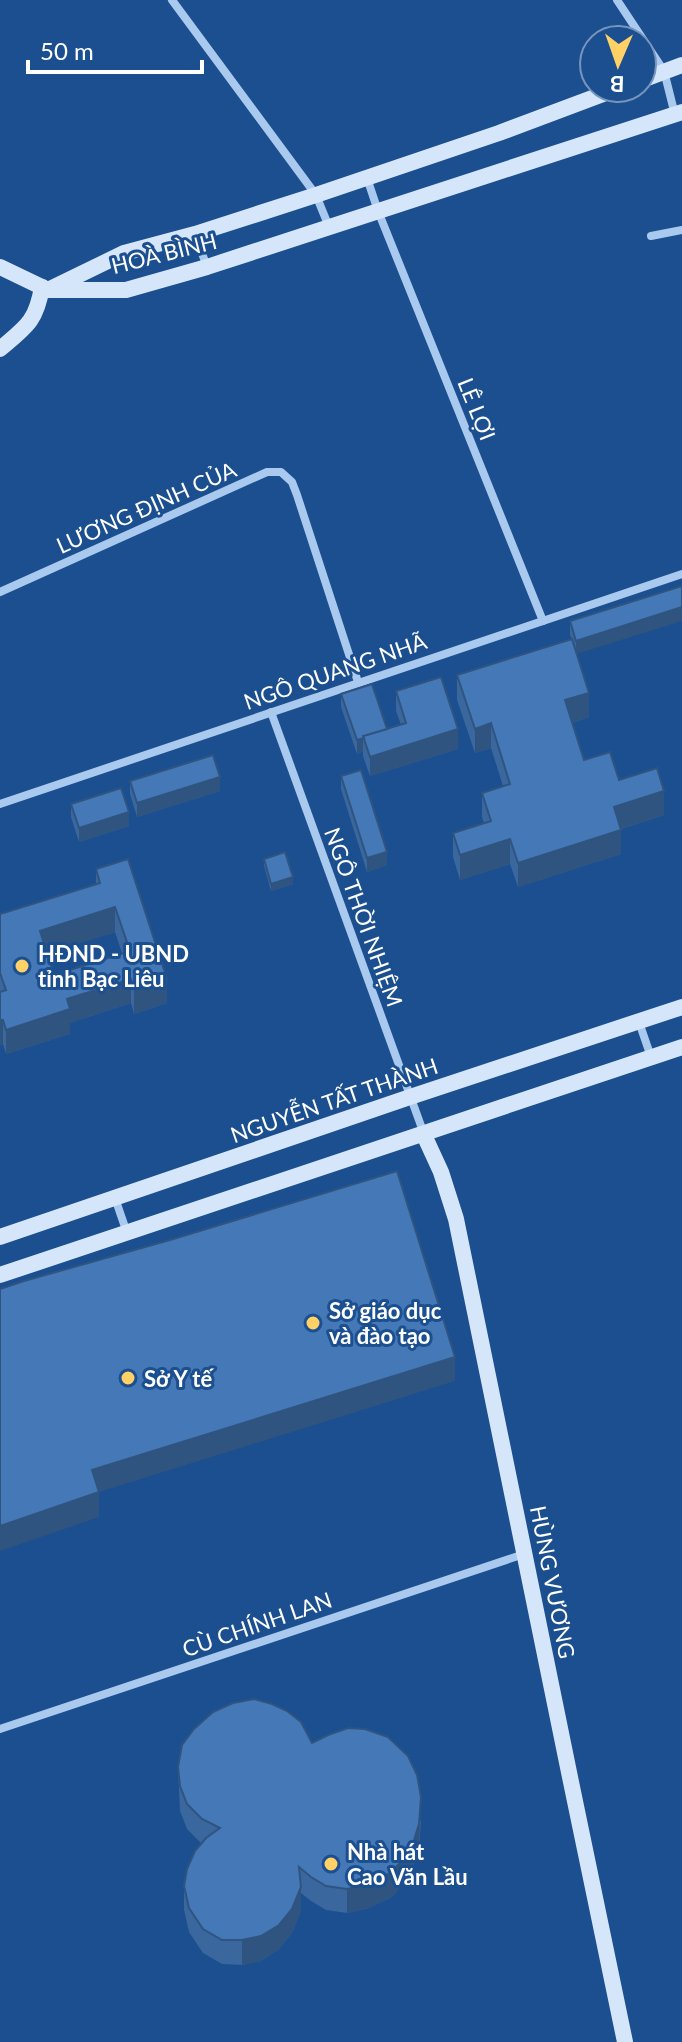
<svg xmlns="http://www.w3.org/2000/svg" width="682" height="2042" font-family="Lato,sans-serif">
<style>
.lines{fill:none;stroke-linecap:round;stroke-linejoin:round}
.street{stroke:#a9c9ee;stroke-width:8}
.secondary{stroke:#d6e6fa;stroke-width:16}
.wall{fill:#3a679d;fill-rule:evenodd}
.shaded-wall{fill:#305480}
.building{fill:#4478b7;stroke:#305480;stroke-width:2;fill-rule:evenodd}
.poi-dot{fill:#ffd166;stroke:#1b4f8f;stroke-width:3}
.labels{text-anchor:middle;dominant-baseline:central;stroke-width:6;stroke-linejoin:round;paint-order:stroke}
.street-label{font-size:22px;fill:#fff;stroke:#1b4f8f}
.poi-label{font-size:22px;font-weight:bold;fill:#fff;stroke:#1b4f8f;text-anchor:start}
</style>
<rect width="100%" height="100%" fill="#1b4f8f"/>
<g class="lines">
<g class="street">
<path d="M172 0 316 195 329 227"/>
<path d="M617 0 664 71 675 115"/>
<path d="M367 178 378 211 543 621"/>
<path d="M195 234 207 267"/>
<path d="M651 236 682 230"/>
<path d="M0 592 267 472H281L292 482 297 495 358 682"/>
<path d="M271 712 424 1134"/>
<path d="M0 804 682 574"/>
<path d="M639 1022 651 1057"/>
<path d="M115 1198 127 1233"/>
<path d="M0 1729 524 1554"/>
</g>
<g class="secondary">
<path d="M642 80 682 65"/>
<path d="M619 88 499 133 316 195 195 234 124 253 48 290H126L207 267 682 112"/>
<path d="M0 267 48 290"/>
<path d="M0 349C26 327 36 322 42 287"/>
<path d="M424 1135 441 1172 456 1219C513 1493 567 1768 625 2042"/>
<path d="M0 1237 410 1097 682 1007"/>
<path d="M0 1275 682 1047"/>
</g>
</g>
<g class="wall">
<path d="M682 586 577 654 589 717 572 723 584 760 619 780 664 815 621 829V854L518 887 510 864 460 880 453 857V833L484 823 482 817V793L503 786 491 748 475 753 457 700V675L572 639 570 635V621Z"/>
<path d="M396 691 458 749 370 776 363 756V751L357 754 341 707V694L387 729 401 725 396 711Z"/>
<path d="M341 776 387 865 367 872 341 789Z"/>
<path d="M130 781 220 791 137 817 130 794Z"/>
<path d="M71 804 129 826 79 842 71 817Z"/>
<path d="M264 859 293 884 271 891 264 866Z"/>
<path d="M96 869 167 1003 134 1014 131 1003 70 1023V1034L6 1054 3 1044 0 1045V914L96 884ZM115 932 122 953 54 975 47 953Z"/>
<path d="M312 1743 421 1821 419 1848 411 1874 392 1897 369 1908 347 1913 326 1910 311 1901 301 1893V1911L292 1933 279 1949 261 1961 242 1965 222 1964 203 1953 189 1932 184 1910V1886L202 1844 187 1829 180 1811 178 1767Z"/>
</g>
<g class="shaded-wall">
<path d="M682 607V621L576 654V641Z"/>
<path d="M589 693V717L565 725V700Z"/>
<path d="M491 723V748L475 753V729Z"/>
<path d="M458 729V749L370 776V757Z"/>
<path d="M363 738V751L357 754V740Z"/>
<path d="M220 777V791L137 817V803Z"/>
<path d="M664 791V815L614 831V807Z"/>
<path d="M129 812V826L79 842V828Z"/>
<path d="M621 830V854L518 887V863Z"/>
<path d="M510 839V864L460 880V855Z"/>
<path d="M387 852V865L367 872V858Z"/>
<path d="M293 877V884L271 891V884Z"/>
<path d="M115 907V932L40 956V931Z"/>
<path d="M131 979V1003L70 1023V1034L6 1054V1030L67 999Z"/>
<path d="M167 979V1003L134 1014V989Z"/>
<path d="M0 1020H3V1044L0 1045Z"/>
<path d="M455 1357V1381L99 1492V1517L0 1551V1526L92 1470Z"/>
<path d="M421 1797 419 1848 411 1874 392 1897 369 1908 347 1913V1889Z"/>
<path d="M301 1887V1911L292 1933 279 1949 261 1961 242 1965V1940Z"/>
</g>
<g class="building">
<path d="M682 586V607L576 641 570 621Z"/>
<path d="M572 639 589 693 565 700 584 760 610 752 619 780 657 768 664 791 614 807 621 830 518 863 510 839 460 855 453 833 491 821 482 793 510 784 491 723 475 729 457 675Z"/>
<path d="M441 677 458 729 370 757 363 736 406 723 396 691Z"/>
<path d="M372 684 387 729 363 736 364 738 357 740 341 694Z"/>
<path d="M213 755 220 777 137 803 130 781Z"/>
<path d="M361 770 387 852 367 858 341 776Z"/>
<path d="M121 788 129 812 79 828 71 804Z"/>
<path d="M285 852 293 877 271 884 264 859Z"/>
<path d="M128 859 167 979 134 989 131 979 67 999 70 1009 6 1030 3 1020H0V992L6 990 0 973V914L100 883 96 869ZM115 907 130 951 54 975 40 931Z"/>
<path d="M397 1171 455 1357 92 1470 99 1492 0 1526V1289L24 1281 170 1240Z"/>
<path d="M254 1699 272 1704 287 1711 301 1722 312 1743 328 1735 348 1728 365 1729 388 1737 408 1756 417 1775 421 1797 419 1824 411 1850 392 1872 369 1884 347 1889 326 1886 311 1877 299 1867 301 1887 292 1909 279 1925 261 1936 242 1940H222L203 1929 189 1908 184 1886 187 1869 195 1851 206 1838 220 1828 202 1819 187 1804 180 1786 178 1767 182 1745 194 1729 213 1712 233 1703Z"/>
</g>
<g class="poi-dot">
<circle cx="22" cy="966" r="8"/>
<circle cx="313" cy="1323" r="8"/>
<circle cx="128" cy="1378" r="8"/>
<circle cx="331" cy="1864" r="8"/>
</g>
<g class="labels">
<g class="street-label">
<text transform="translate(164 253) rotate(-14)">HOÀ BÌNH</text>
<text transform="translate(477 409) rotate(68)">LÊ LỢI</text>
<text transform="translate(146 507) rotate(-24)">LƯƠNG ĐỊNH CỦA</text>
<text transform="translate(335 671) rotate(-19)">NGÔ QUANG NHÃ</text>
<text transform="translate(364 917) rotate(70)">NGÔ THỜI NHIỆM</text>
<text transform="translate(334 1100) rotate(-19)">NGUYỄN TẤT THÀNH</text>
<text transform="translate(553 1582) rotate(79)">HÙNG VƯƠNG</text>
<text transform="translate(257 1624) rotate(-19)">CÙ CHÍNH LAN</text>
</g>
<g class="poi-label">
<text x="38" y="953">HĐND - UBND<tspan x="38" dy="25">tỉnh Bạc Liêu</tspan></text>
<text x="329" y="1310">Sở giáo dục<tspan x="329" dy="25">và đào tạo</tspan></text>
<text x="144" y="1378">Sở Y tế</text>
<text x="347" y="1851">Nhà hát<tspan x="347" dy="25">Cao Văn Lầu</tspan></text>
</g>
</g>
<g transform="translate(618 64) rotate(182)"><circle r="38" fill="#1b4f8f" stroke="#7695bc" stroke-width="2"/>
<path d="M0-6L14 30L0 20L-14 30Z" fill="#ffd166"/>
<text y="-12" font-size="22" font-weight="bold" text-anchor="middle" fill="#ffffff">B</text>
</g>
<path d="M28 60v12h174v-12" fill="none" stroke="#ffffff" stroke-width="4"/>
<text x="40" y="60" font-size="24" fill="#ffffff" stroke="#1b4f8f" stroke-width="6" paint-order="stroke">50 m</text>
</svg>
